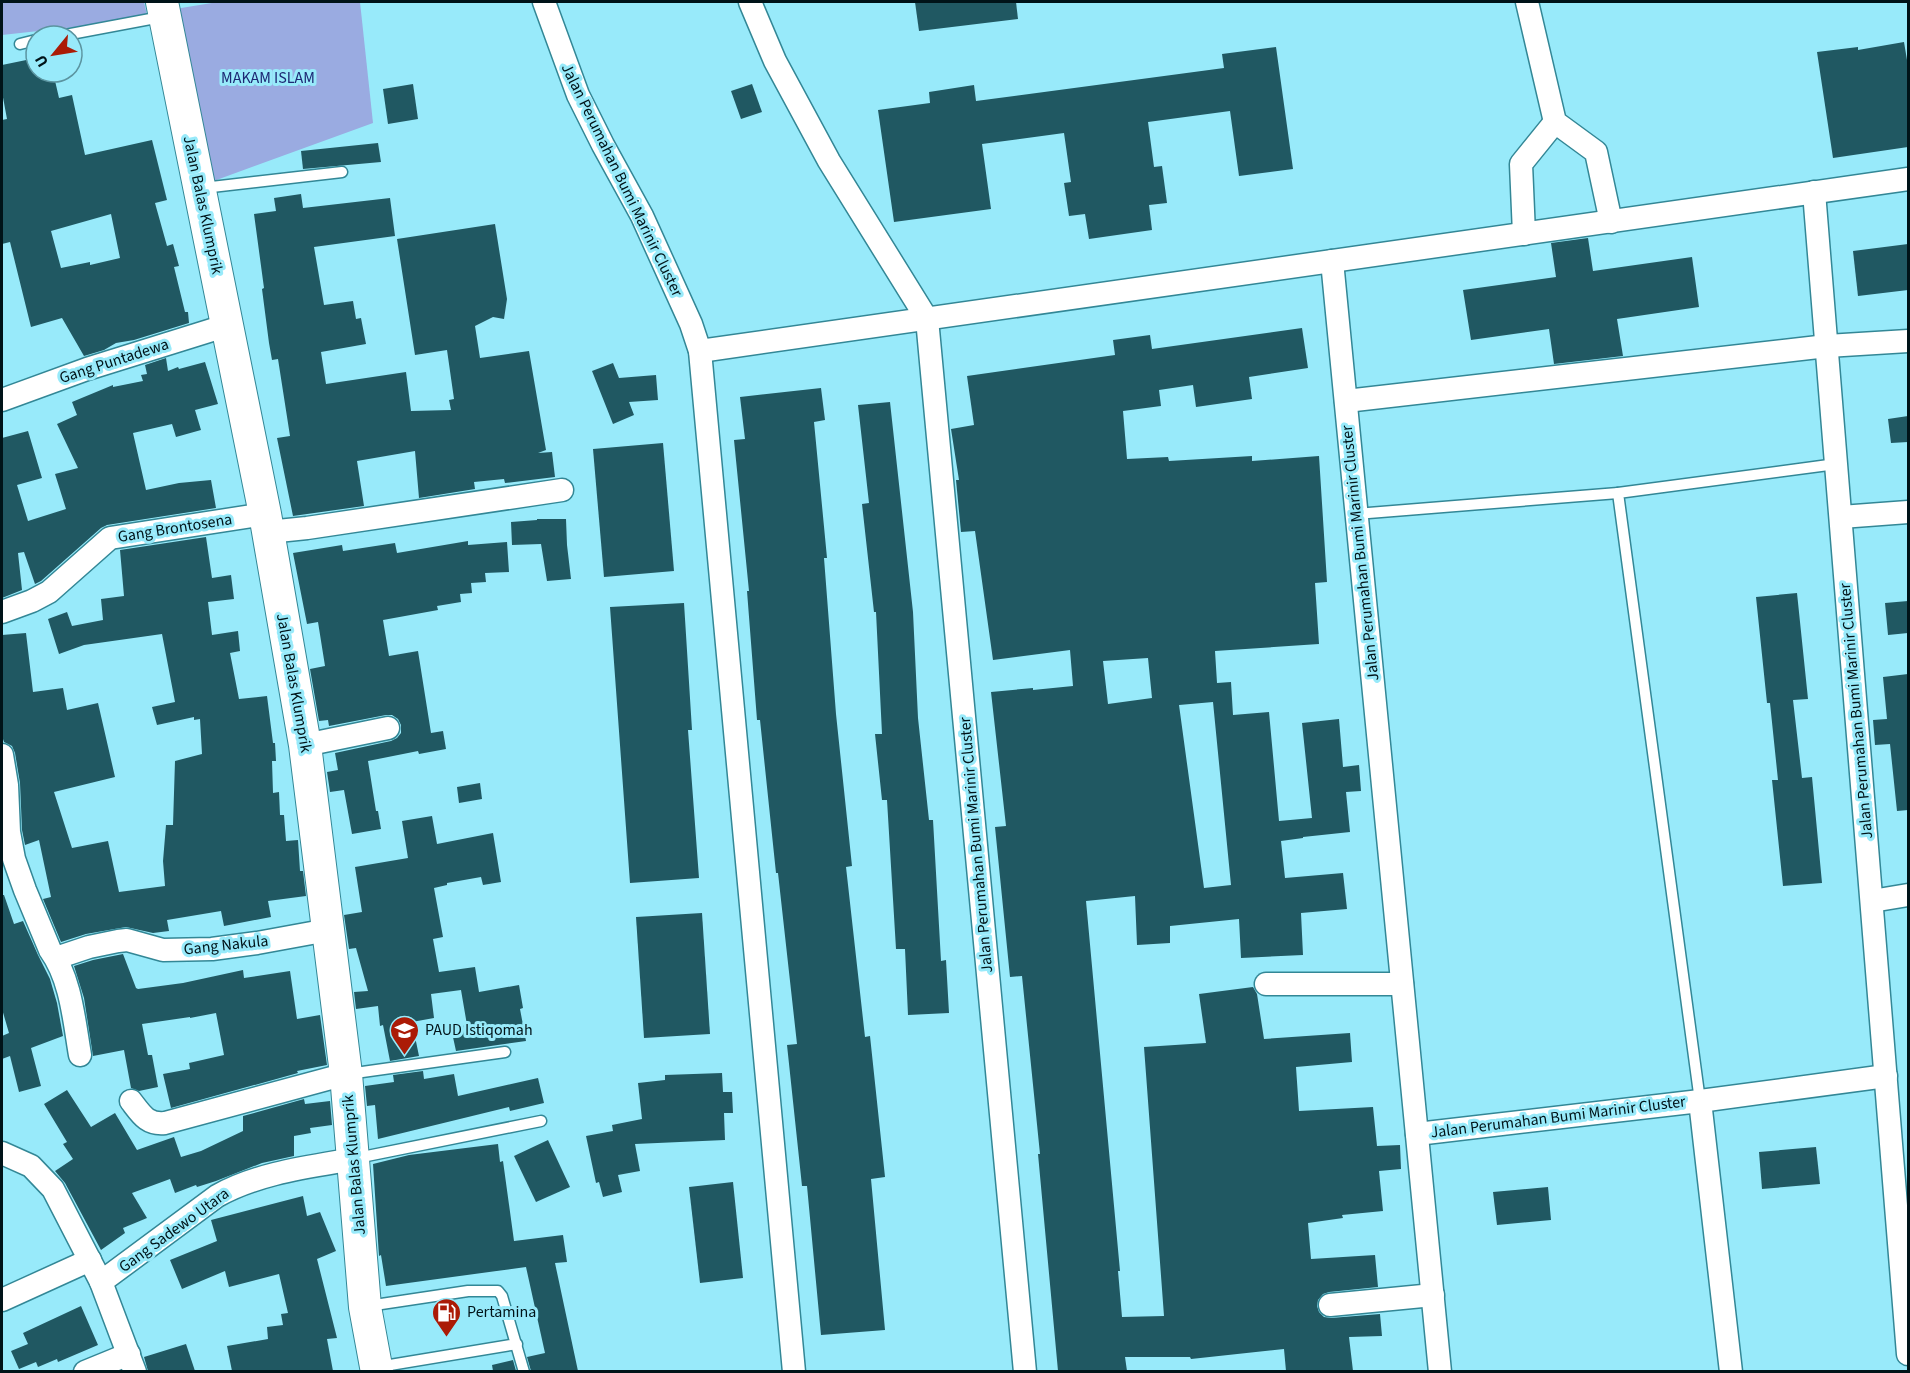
<svg xmlns="http://www.w3.org/2000/svg" width="1910" height="1373" font-family="'Source Sans 3',sans-serif">
<style>
.green{fill:#9aabe1}
.building{fill:#205862;fill-rule:evenodd}
.lines{fill:none;stroke-linecap:round;stroke-linejoin:round}
.lane-casing{stroke:#338796;stroke-width:13}
.street-casing{stroke:#338796;stroke-width:25}
.secondary-casing{stroke:#338796;stroke-width:34}
.lane{stroke:#fff;stroke-width:10}
.street{stroke:#fff;stroke-width:22}
.secondary{stroke:#fff;stroke-width:32}
.labels{text-anchor:middle;dominant-baseline:central;stroke-width:6;stroke-linejoin:round;paint-order:stroke}
.park-label{font-size:16px;fill:#1d2773;stroke:#98eafa}
.street-label{font-size:16px;fill:#001318;stroke:#98eafa}
.poi-label{font-size:16px;fill:#001318;stroke:#98eafa;text-anchor:start}
</style>
<rect width="100%" height="100%" fill="#98eafa"/>
<g class="green">
<path d="M2 2H144L148 19 2 35Z"/>
<path d="M218 2H360L373 123 211 182 175 9Z"/>
</g>
<g class="building">
<path d="M915 2H1016L1018 19 919 31Z"/>
<path d="M1904 42 1908 66V147L1833 158 1817 52 1858 47V50Z"/>
<path d="M1276 47 1293 169 1239 176 1230 111 1148 122 1154 167 1162 166 1167 203 1149 205 1152 230 1089 239 1085 214 1069 216 1064 183 1071 182 1064 133 982 144 991 209 894 222 878 110 930 103 929 92 974 85 976 101 1224 68 1222 54Z"/>
<path d="M36 58V72H53L59 98 72 95 85 155 152 140 167 200 155 203 167 246 173 244 179 266 174 267 185 312H188L189 323 134 340 116 343 104 350 84 356 62 318 31 327 10 242 2 244V120L7 119 2 92V65ZM111 214 120 258 90 265V262L61 268 51 231Z"/>
<path d="M413 84 418 119 388 124 383 89Z"/>
<path d="M752 84 762 112 741 119 731 91Z"/>
<path d="M378 143 381 162 303 169 301 151Z"/>
<path d="M301 194 303 208 390 198 395 236 314 247 324 305 353 301 356 319 361 318 366 344 321 352 326 384 406 372 411 411 451 410 449 400 454 399 447 350 415 355 397 239 495 224 507 299 504 319 493 317 475 326 480 358 529 351 546 450 538 453 552 452 555 477 505 483 504 479 474 482 475 489 419 498 415 451 357 461 364 506 293 516 277 438 290 436 278 359 272 360 269 343 262 289 264 288 254 214 276 211 274 198Z"/>
<path d="M1588 238 1593 271 1692 257 1699 307 1617 319 1623 356 1554 364 1549 329 1471 340 1463 290 1556 277 1551 243Z"/>
<path d="M1908 244V290L1858 296 1853 251Z"/>
<path d="M1302 328 1308 368 1249 377 1252 399 1196 407 1193 385 1159 390 1161 406 1123 411 1127 459 1168 457 1169 461 1252 456V461L1319 456 1327 582 1315 583 1319 644 1215 651 1217 683 1231 682 1233 715 1269 712 1279 821 1312 818 1302 723 1339 719 1343 767 1359 765 1361 791 1346 792 1350 832 1303 837V838L1281 841 1285 878 1343 873 1347 909 1301 913 1303 955 1241 958 1239 919 1170 926V943L1137 945 1135 896 1086 901 1120 1271H1118L1122 1317 1164 1316 1144 1047 1206 1043 1199 994 1253 987 1257 994 1264 1039 1350 1033 1352 1062 1296 1067 1299 1111 1373 1107 1377 1146 1400 1145 1401 1169 1379 1171 1383 1211 1342 1215 1343 1218 1308 1223 1311 1259 1375 1255 1378 1287 1329 1292 1323 1294 1318 1300 1317 1306 1319 1312 1324 1317 1331 1318 1380 1314 1382 1336 1349 1337 1353 1371H1286L1284 1349 1191 1359 1190 1357H1125L1127 1371H1058L1038 1154H1040L1022 976 1010 977 995 827 1006 826 991 692 1033 688V690L1073 686 1070 650 993 660 975 531 961 532 956 480H959L951 429 974 425 967 376 1115 355 1113 340 1150 335 1152 349ZM1148 658 1152 698 1108 704 1103 661ZM1213 702 1231 885 1204 888 1179 705Z"/>
<path d="M166 358 168 371 178 367 179 369 205 362 218 404 195 410 201 430 176 437 172 424 133 433 146 490 179 483 211 480 216 508 107 525 101 528 41 581 35 584 24 552 18 553 22 590 2 598V438L28 431 42 478 17 485 28 521 66 509 55 474 78 468 57 424 77 415 72 402 113 385V387L143 381 141 375 147 374 145 365Z"/>
<path d="M613 363 619 378 656 375 658 400 629 402 634 415 613 424 592 371Z"/>
<path d="M821 388 825 420 814 422 827 558H824L836 714 852 866 846 867 865 1037 870 1036 885 1177 871 1179 885 1330 821 1335 807 1186H802L787 1045 797 1044 778 873H776L760 720H757L747 591H749L734 440 745 439 740 397Z"/>
<path d="M890 402 913 612 918 718 929 820H933L941 961 946 960 949 1013 908 1015 905 949H896L887 800H882L875 734H882L876 612H874L862 504 869 503 858 405Z"/>
<path d="M1908 416V442L1891 443 1888 419Z"/>
<path d="M663 443 674 571 604 577 593 449Z"/>
<path d="M537 519H566L567 545 571 579 547 581 541 544 512 545 511 522 537 520Z"/>
<path d="M206 537 212 578 231 575 234 599 208 602 212 635 238 631 240 651 230 653 239 699 267 696 273 743H275L276 761H272L273 793 279 792 280 815H284L286 841 298 840 300 871H303L306 896 268 901 271 917 224 926 221 911 167 920 169 931 153 933 126 927 86 934 61 942 43 899 51 897 39 840 25 845 22 830 20 783 15 753 12 746 4 742 2 736V635L26 633 33 692 63 688 67 710 98 703 115 777 54 792 72 848 108 841 119 892 165 886 163 861 166 825H173L175 761 202 754 200 719 194 720V717L157 725 152 707 175 702 162 634 84 645 59 654 48 619 67 612 72 626 103 620 101 599 124 596 120 550Z"/>
<path d="M468 541V545L507 542 509 572 485 573 486 582 471 583 472 593 460 594 461 602 437 606 438 610 383 620 389 656 418 651 431 733 443 731 446 749 419 754 418 751 368 761 376 811H378L381 829 352 834 344 790 330 792 327 772 338 770 335 753 391 741 397 738 401 733V725L398 719 392 715H386L329 726 328 720 319 721 310 669 325 666 318 622 307 624 293 553 342 545 343 551 395 543 397 553Z"/>
<path d="M1797 593 1808 699 1793 700 1802 778 1812 777 1822 883 1783 886 1772 780H1778L1770 703H1767L1756 597Z"/>
<path d="M1908 601V633L1888 635 1885 603Z"/>
<path d="M684 603 692 730H688L699 878 630 883 610 607Z"/>
<path d="M1908 674V810L1897 811 1890 744 1875 745 1873 720 1887 719 1883 677Z"/>
<path d="M480 783 482 799 459 803 457 787Z"/>
<path d="M432 816 437 844 493 833 501 882 483 885 481 877 447 883V885L434 888 443 937 433 939 439 972 475 967 479 992 519 985 523 1008 520 1009 526 1041 456 1051 451 1028 467 1025 461 990 431 994 434 1018 412 1022 419 1056 390 1061 383 1025 380 1026 378 1006 356 1009 354 992 368 991 356 948 349 949 344 915 362 912 355 867 408 858 402 821Z"/>
<path d="M2 895H4L14 924 23 921 38 955 50 979 57 1003 63 1036 31 1048 41 1086 19 1092 10 1056 2 1059V1036L9 1033 2 1009Z"/>
<path d="M702 913 710 1034 644 1038 636 917Z"/>
<path d="M123 954 136 988 138 989 183 983 243 970 244 978 290 971 297 1019 320 1015 327 1065 297 1071 298 1073 171 1108 163 1074 190 1069 189 1063 224 1055 216 1013 190 1018V1017L142 1024 148 1055H152L158 1087 139 1091 131 1088 124 1050 93 1056 84 998 74 966 93 960Z"/>
<path d="M423 1071 424 1079 454 1074 458 1096 538 1078 544 1103 510 1111 509 1107 378 1139 375 1105 367 1106 365 1086 394 1082 393 1075Z"/>
<path d="M722 1073 723 1092H732L733 1113H724L725 1140 635 1144 640 1171 618 1175 622 1192 603 1197 599 1182 596 1183 586 1136 613 1131 612 1125 642 1119 638 1083 665 1080V1075Z"/>
<path d="M67 1090 91 1127 115 1113 137 1150 174 1137 181 1157 201 1151 243 1131V1116L304 1099 305 1104 330 1101 332 1125 310 1128 311 1133 294 1136V1156L262 1163 216 1181 197 1187 196 1185 175 1193 170 1179 132 1193 147 1218 123 1228 125 1233 101 1250 65 1183 55 1171 73 1159 63 1144 67 1142 44 1104Z"/>
<path d="M548 1140 570 1187 536 1202 514 1156Z"/>
<path d="M498 1144 500 1162 503 1161 514 1241 563 1235 567 1262 555 1263 578 1371H531L527 1357 545 1353 526 1267 386 1286 381 1255 379 1256 373 1164 409 1155Z"/>
<path d="M1816 1147 1820 1184 1762 1189 1759 1152Z"/>
<path d="M733 1182 743 1278 700 1283 689 1187Z"/>
<path d="M1548 1187 1551 1220 1497 1225 1493 1192Z"/>
<path d="M303 1196 307 1216 320 1212 336 1251 317 1259 337 1338 327 1339 333 1371H232L227 1346 268 1339 267 1327 283 1325 281 1314 288 1313 279 1274 229 1287 225 1271 182 1289 170 1260 217 1241 211 1220Z"/>
<path d="M81 1306 98 1345 58 1362 57 1359 38 1367 36 1362 19 1369 11 1351 28 1344 23 1333Z"/>
<path d="M186 1344 195 1371H148L144 1357Z"/>
<path d="M513 1360 516 1371H493L492 1365Z"/>
</g>
<g class="lines">
<defs>
<g id="lane">
<path d="M60 36 161 17"/>
<path d="M20 44 36 40"/>
<path d="M203 188 342 172"/>
<path d="M1356 514 1618 493"/>
<path d="M348 1074 505 1052"/>
<path d="M1700 1101 1618 493 1836 464"/>
<path d="M357 1158 541 1121"/>
<path d="M368 1306 468 1291H498L502 1296 524 1372"/>
<path d="M378 1367 517 1344"/>
</g>
<g id="street">
<path d="M544 2 578 95 603 145 642 216 691 324 700 351 794 1372"/>
<path d="M750 2 775 61 829 161 927 319 1025 1372"/>
<path d="M1527 2 1555 122 1596 152 1611 222"/>
<path d="M1814 192 1908 1354"/>
<path d="M1524 234 1521 164 1555 122"/>
<path d="M1332 261 1440 1372"/>
<path d="M700 351 1908 179"/>
<path d="M2 400 87 369 228 325"/>
<path d="M1346 401 1827 346 1908 341"/>
<path d="M1841 517 1908 512"/>
<path d="M268 532 307 528 562 490"/>
<path d="M2 612 32 601 49 592 110 538 265 514"/>
<path d="M305 745 388 728"/>
<path d="M2 755 7 785 9 832 14 859 25 890 50 950C71 979 74 1020 80 1055"/>
<path d="M1872 901 1908 895"/>
<path d="M56 958 89 947 118 941 127 940 163 950 212 949 257 943 328 930"/>
<path d="M1266 984H1402"/>
<path d="M131 1101C141 1114 147 1125 165 1123L346 1074"/>
<path d="M1700 1101 1731 1372"/>
<path d="M1417 1134 1700 1101 1886 1076"/>
<path d="M2 1153 31 1166 53 1189 101 1282 135 1372"/>
<path d="M101 1282 217 1196C258 1173 308 1167 354 1159"/>
<path d="M2 1300 90 1260"/>
<path d="M1330 1305 1433 1295"/>
<path d="M85 1372 129 1354"/>
</g>
<path id="secondary" d="M162 2 265 514 305 745 346 1074 365 1307 377 1372"/>
</defs>
<use href="#lane" class="lane-casing"/>
<use href="#street" class="street-casing"/>
<use href="#secondary" class="secondary-casing"/>
<use href="#lane" class="lane"/>
<use href="#street" class="street"/>
<use href="#secondary" class="secondary"/>
</g>
<defs>
<symbol id="school-pin" viewBox="-11 -11 22 30"><path d="M0 17L-7.5 6A9.5 9.5 0 1 1 7.5 6Z" fill="#ab1b06" stroke="#98eafa"/><path d="M0-5L7-2L0 1L-7-2ZM-4 1L0 2.5L4 1V4Q0 6-4 4Z" fill="#fff"/></symbol>
<symbol id="fuel-pin" viewBox="-11 -11 22 30"><path d="M0 17L-7.5 6A9.5 9.5 0 1 1 7.5 6Z" fill="#ab1b06" stroke="#98eafa"/><path d="M-5.5-6h7V0h2V4h1.3V-2.5L3-4.5l.8-.8L6-3V5H2.5V1h-1V6h-7ZM-4.2-4.7v3.2H.2V-4.7Z" fill="#fff"/></symbol>
</defs>
<g fill-rule="evenodd">
<use href="#school-pin" x="388" y="1014" width="33" height="45"/>
<use href="#fuel-pin" x="430" y="1296" width="33" height="45"/>
</g>
<g class="labels">
<g class="park-label">
<text x="268" y="78">MAKAM ISLAM</text>
</g>
<g class="street-label">
<text transform="translate(622 180) rotate(64)">Jalan Perumahan Bumi Marinir Cluster</text>
<text transform="translate(203 205) rotate(78)">Jalan Balas Klumprik</text>
<text transform="translate(114 361) rotate(-18)">Gang Puntadewa</text>
<text transform="translate(175 528) rotate(-9)">Gang Brontosena</text>
<text transform="translate(1360 553) rotate(-96)">Jalan Perumahan Bumi Marinir Cluster</text>
<text transform="translate(294 683) rotate(80)">Jalan Balas Klumprik</text>
<text transform="translate(1856 711) rotate(-95)">Jalan Perumahan Bumi Marinir Cluster</text>
<text transform="translate(976 845) rotate(-95)">Jalan Perumahan Bumi Marinir Cluster</text>
<text transform="translate(226 945) rotate(-6)">Gang Nakula</text>
<text transform="translate(1558 1117) rotate(-7)">Jalan Perumahan Bumi Marinir Cluster</text>
<text transform="translate(354 1165) rotate(-95)">Jalan Balas Klumprik</text>
<text transform="translate(174 1230) rotate(-36)">Gang Sadewo Utara</text>
</g>
<g class="poi-label">
<text x="425" y="1030">PAUD Istiqomah</text>
<text x="467" y="1312">Pertamina</text>
</g>
</g>
<rect width="1910" height="1373" fill="none" stroke="#001318" stroke-width="6"/>
<g transform="translate(54 54) rotate(240)"><circle r="28" fill="#98eafa" stroke="#5b94a0" stroke-width="1.5"/>
<path d="M0-4.5L10 22L0 15L-10 22Z" fill="#ab1b06"/>
<text y="-9" font-size="16" font-weight="bold" text-anchor="middle" fill="#001318">U</text>
</g>
</svg>
